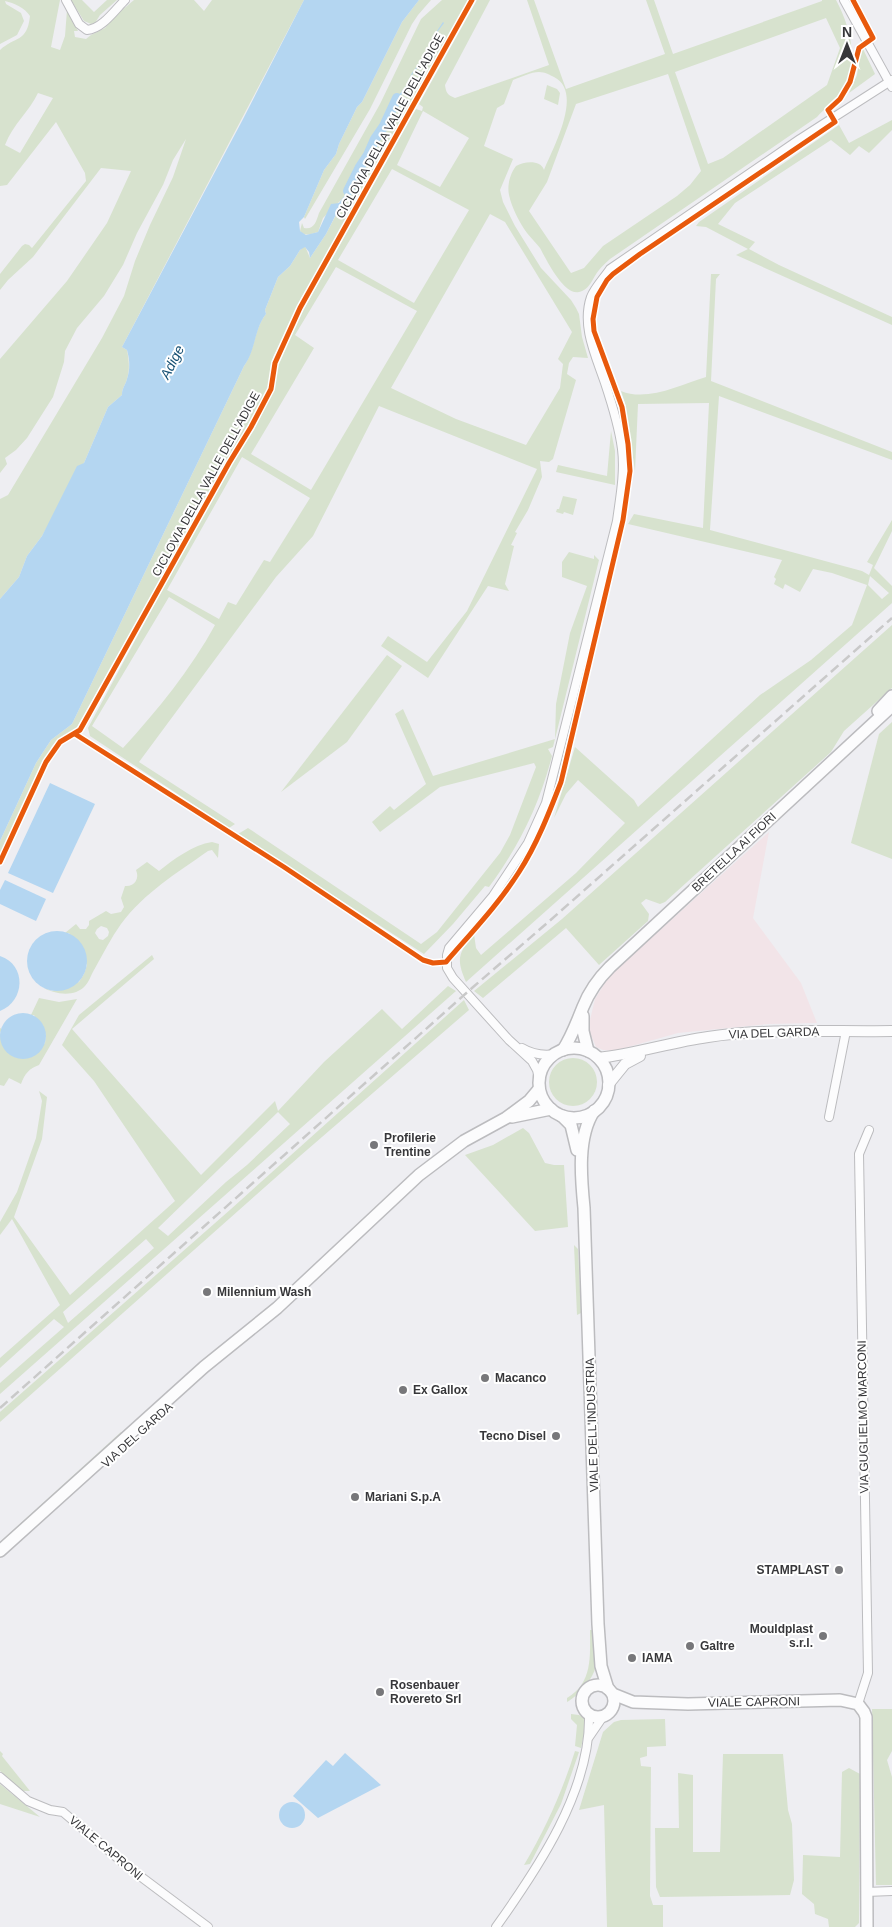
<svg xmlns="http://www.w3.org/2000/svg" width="892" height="1927" font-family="Arial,sans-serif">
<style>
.commercial{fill:#f2e4e8}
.green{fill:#d7e2ce;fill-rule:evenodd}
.water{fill:#b4d6f1}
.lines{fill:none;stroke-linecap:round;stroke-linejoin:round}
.canal{stroke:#b4d6f1;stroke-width:10}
.street-casing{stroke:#bcbcbf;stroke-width:10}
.secondary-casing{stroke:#bcbcbf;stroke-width:12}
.primary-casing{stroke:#bcbcbf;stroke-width:14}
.street{stroke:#fcfcfd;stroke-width:8}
.secondary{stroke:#fcfcfd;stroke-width:10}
.primary{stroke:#fcfcfd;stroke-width:11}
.rail{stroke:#c9c9c9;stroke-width:2.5;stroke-dasharray:10 5;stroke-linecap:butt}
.cycleway-casing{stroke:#fff;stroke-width:8}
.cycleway{stroke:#e8590c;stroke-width:5}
.poi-dot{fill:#77777a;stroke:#fff;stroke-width:2}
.labels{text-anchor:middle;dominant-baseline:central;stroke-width:4;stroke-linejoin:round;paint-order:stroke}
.street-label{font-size:12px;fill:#37373a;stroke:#fff}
.poi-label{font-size:12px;font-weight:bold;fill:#37373a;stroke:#fff;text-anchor:start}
.water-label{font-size:14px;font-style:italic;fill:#175174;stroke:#fff}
</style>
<rect width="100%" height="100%" fill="#eeeef2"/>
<path class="commercial" d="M769 832 753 918 801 983 817 1023 768 1024 678 1033 614 1051 603 1050 596 1047 588 1028 595 999 610 975Z"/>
<g class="green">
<path d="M0 0H60L51 47 60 50 65 36 67 10 78 31H74L75 37 86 39 91 35 105 28 114 17 134 0H194L204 11 212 0H304L122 347 127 350C129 361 130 369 127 379 125 386 122 388 122 395L108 407 84 463 42 536 27 556 19 577 0 599V499L8 495 14 485 102 338 124 296 135 261 150 225 173 177 186 139 173 160 163 185 137 233 123 265 104 296 77 328 65 351 64 362 53 397 27 438 16 450 5 458 7 464 0 473V359L67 281 107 223 131 171 101 168 33 257 8 280 0 290V274L22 246 25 244 29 245 32 248 86 181 85 173 56 122 7 185 0 186V50C15 36 27 43 30 16 25 8 14 3 5 1L6 4 21 13 24 21 17 35 0 44ZM38 93 53 98 20 153 5 145C13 124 29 112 38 93Z"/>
<path d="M71 0H82L94 12 107 0H117L100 15 95 23 91 24 84 21Z"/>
<path d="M419 0H431L418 15 412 24 370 109 305 219 304 217 324 170 336 154 339 144 357 107 362 102 402 22Z"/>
<path d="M442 0H470L362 189 336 240 301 298 284 338 274 355 271 364 268 390 261 402 76 729 59 739 52 746 0 854V841L36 763 51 740 72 724 244 366C255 350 254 329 266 314L265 310 278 277 290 266 300 250 305 246 310 258 326 234 347 194 323 218 318 232C311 234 305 237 300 231L302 223 304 228C314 230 316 222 319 213L380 104 421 19Z"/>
<path d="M477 0H490L445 85C446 92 447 95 455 98L549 65 527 0H534L566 89 665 54 646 0H654L673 54 822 1V0H836C851 28 861 66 839 94 833 102 824 109 817 117L610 259C606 263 602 266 599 270 593 277 590 290 579 292 564 296 546 259 540 248 536 243 531 238 527 233 519 222 512 208 509 195 507 185 510 174 516 166 525 161 541 160 544 170 553 148 584 92 554 77 550 75 545 72 539 72 531 72 521 77 513 80L504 104 497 108 484 146 513 159 500 190 503 202 515 226 541 268 571 300 576 308 579 314 582 337 588 358 573 357 569 363 567 374 576 380 553 459 549 462 540 461 542 477 528 510 515 532 517 533 511 545 514 546 505 584 509 591 488 586 428 678 381 646 388 636 427 662 467 611 537 469 379 406 313 536 276 577 139 762 235 824 229 828 90 736 88 728 223 477 254 430 272 393 278 361 295 325 416 109 422 111 423 107 419 104ZM826 18 840 48 827 85 723 158 708 164 675 72ZM668 74 701 171 690 185 677 196 603 246 584 268 571 273 529 211 547 182 576 104ZM423 111 469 138 440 187 397 165ZM392 169 469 210 414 303 338 260ZM490 214 505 222 572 332 558 359 563 364 560 388 526 445 456 419 391 388ZM336 267 417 311 311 490 251 454 314 348 295 335ZM242 457 310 498 270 562 264 560 236 605 228 602 219 619 167 590ZM169 597 215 625C191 669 157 711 123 748L92 726Z"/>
<path d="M863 49 875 74 849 93 857 75 861 50Z"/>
<path d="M547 85 557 89 560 93 558 105 544 99Z"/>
<path d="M892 120V130L869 153 859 146 850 155 831 140 735 203 718 224 755 242 749 249 779 265 892 317V325L736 255 748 249 706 227 696 226 699 222 839 125 849 143Z"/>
<path d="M711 274H720L716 279 711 381 892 452V460L719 396 710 530 862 571 869 575 873 565 867 562 892 520V531L874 568 892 586V603L466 982C456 959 458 953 474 934L476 948 481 955 576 873 625 823 578 780 566 794 554 818 575 747 634 800 638 807 760 695 811 660 852 625 867 585 832 573 813 569 800 592 785 584 783 589 774 584 776 579 774 577 782 560 628 524 634 514 703 528 709 403 638 404 635 471 625 403 621 391C647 402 680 385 706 377ZM870 576 889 593 882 599 868 585Z"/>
<path d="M611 431 615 451V485L556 472 558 465 607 476Z"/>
<path d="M563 496 577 499 573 515 564 512 563 514 556 512 557 509H559Z"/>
<path d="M569 552 594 559V555L599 560 555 739 553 747 548 749 552 756C539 806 519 846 489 887L485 886 453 924 424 954 238 834 248 828 421 944 437 932 500 853 510 835 536 767 534 763 440 787 380 832 372 822 390 806 394 810 426 784 395 714 403 709 433 776 555 739 556 704 570 633 587 586 562 577V562Z"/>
<path d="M892 625V688L844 731 831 752 665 902 660 904 646 899 641 903 649 914 648 921 599 965 566 928 483 998 474 991 562 919Z"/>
<path d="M387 655 402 666 347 742 281 792Z"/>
<path d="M892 722V859L851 843 879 734Z"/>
<path d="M212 842 219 844 218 858 212 850 208 851C177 873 145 892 121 924 111 938 103 954 94 970 91 975 89 982 85 986 74 998 54 994 42 987L52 991 79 982 84 974 87 965 69 933H65L76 924 80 929H86L89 925V921L106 911 111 914 121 912 124 907 121 898 125 886C134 887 140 879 136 870L147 862 159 871C174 859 193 845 212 842ZM101 926 107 928 109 932 108 936 103 940 99 939 95 933 97 929Z"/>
<path d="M152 955 154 959 72 1029 201 1175 275 1101 278 1111 324 1062 382 1009 402 1029 448 986 456 991 0 1394V1383L64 1327 54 1319 0 1368V1358L60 1305 12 1219 0 1235V1222L17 1192 36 1138 42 1101 39 1091 47 1097 42 1139 14 1217 70 1295 175 1201 94 1081 62 1045 79 1015ZM278 1112 290 1124 247 1165 226 1182 168 1236 158 1228ZM146 1239 154 1248 68 1323 63 1312Z"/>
<path d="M39 998 59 1002 77 999 39 1065C29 1069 25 1073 21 1084L9 1078 4 1086 0 1085V1028L2 1029 0 1033 14 1057 28 1058 45 1043 46 1035 34 1015H31Z"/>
<path d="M464 1000 469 1010 300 1156 0 1422V1412L231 1209Z"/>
<circle cx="573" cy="1082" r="24"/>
<path d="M523 1128 529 1133 545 1163 554 1165H564L568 1227 535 1231 465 1155 493 1145Z"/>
<path d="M574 1245 578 1249 581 1313 577 1315Z"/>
<path d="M121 1432 124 1435 0 1548V1542Z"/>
<path d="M590 1630H594L595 1669C592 1680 577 1697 567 1702V1698C593 1683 590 1656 590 1630Z"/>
<path d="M872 1709H892V1751L887 1760 892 1777V1885H876Z"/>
<path d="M571 1714 579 1715 584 1718 586 1724 581 1748 575 1746 577 1725 571 1719Z"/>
<path d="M665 1719 666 1746 647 1747V1756L640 1758 641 1766 651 1767 650 1896 653 1905H663V1927H607L604 1805 579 1810 603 1732 614 1722 621 1720Z"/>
<path d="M0 1751 3 1754 2 1756 30 1791H22L0 1771Z"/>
<path d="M575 1751 579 1752 561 1804 530 1864 524 1865C546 1828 562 1792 575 1751Z"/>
<path d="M723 1754H783L788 1810 792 1824 794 1880 790 1895 660 1897 656 1887 655 1828H679L678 1773 693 1775V1852H720Z"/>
<path d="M849 1768 860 1774 859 1923 855 1927H829L828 1919 815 1914 814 1904 802 1894 803 1855 840 1857 842 1772Z"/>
<path d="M0 1784 40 1817 0 1804Z"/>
</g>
<g class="water">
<path d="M304 0H419L402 22 362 102 357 107 339 144 336 154 324 170 304 217 299 222 300 231 306 235 318 232 331 204 339 203 348 191 326 234 310 258 309 252 305 247 300 250 290 266 278 277 265 310 266 314C254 329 256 350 244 366L72 724 51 740 36 763 0 841V599L19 577 27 556 42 536 77 466 84 463 108 407 122 395C122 388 125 386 127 379 130 369 130 361 127 350L122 347 242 121Z"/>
<path d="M443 22 444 23 438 31 432 49 413 73 405 91 398 98 391 110 395 100 406 86 412 73 431 48 437 31Z"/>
<path d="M50 783 95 804 53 893 8 873Z"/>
<path d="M5 880 46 899 36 921 0 904V890Z"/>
<circle cx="57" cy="961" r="30"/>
<path d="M0 956C27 965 25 1001 0 1011Z"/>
<circle cx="23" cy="1036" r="23"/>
<path d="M345 1753 381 1785 318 1818 293 1796 326 1760 333 1766Z"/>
<circle cx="292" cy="1815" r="13"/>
</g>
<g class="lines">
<path class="canal" d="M348 191 360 167 368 155 375 139 384 126 397 98"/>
<defs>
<g id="street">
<path d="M66 0 79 24 87 30C102 29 115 10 125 0"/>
<path d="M844 0 892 87"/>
<path d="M522 1048C532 1054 542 1056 555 1054"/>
<path d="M539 1079 537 1070 532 1061 509 1040 453 978 447 968V955L449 948 493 896 528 843 546 803 617 521C620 498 625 473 622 449 619 426 612 404 605 383 596 356 581 326 591 297 595 287 604 278 610 269L800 139 892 80"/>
<path d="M829 1117 846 1031"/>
<path d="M858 1704 868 1673 859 1154 869 1130"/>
<path d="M589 1737 602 1718"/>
<path d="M0 1777 28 1801 50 1810 63 1812 128 1867 208 1927"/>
<path d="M866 1892 892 1891"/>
<path d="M496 1927C538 1868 591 1790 589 1715"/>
</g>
<g id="secondary">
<path d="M598 1058C636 1054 671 1042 708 1037 768 1028 831 1032 892 1031"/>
<path d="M608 1085 625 1064 640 1056"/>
</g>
<g id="primary">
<path d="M878 711 892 696"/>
<path d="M583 1016V1031L588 1051"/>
<circle cx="574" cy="1083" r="35"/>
<path d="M563 1050C572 1036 577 1022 583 1007 589 992 599 978 610 967L892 706"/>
<path d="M594 1111C577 1137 581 1178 584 1208L598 1624 601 1666 608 1689"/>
<path d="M562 1116 571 1125 577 1150"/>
<path d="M512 1117 551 1109"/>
<path d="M0 1551 204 1367 277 1308 419 1175 464 1141 506 1118 529 1101 539 1089"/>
<circle cx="598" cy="1701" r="16"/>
<path d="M613 1694 633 1702 688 1704 840 1700 858 1704 864 1712 866 1717 867 1927"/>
</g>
</defs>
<use href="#street" class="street-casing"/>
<use href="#secondary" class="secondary-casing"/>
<use href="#primary" class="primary-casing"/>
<use href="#street" class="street"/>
<use href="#secondary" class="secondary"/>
<use href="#primary" class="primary"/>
<path class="rail" d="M0 1408 472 988 546 924 892 618"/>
<defs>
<g id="cycleway">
<path d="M75 734 284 867 423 960 433 963 446 962C471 933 498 905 519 872 537 844 549 813 561 782L623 520 630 471 628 444 622 407 594 331 593 319 597 297 607 280 613 274 640 254 835 122 828 110 840 99 850 82 859 48 873 38 853 0"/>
<path d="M0 862 46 762 60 742 80 730 229 463 251 427 271 389 275 363 300 308 472 0"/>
</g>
</defs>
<use href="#cycleway" class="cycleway-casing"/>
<use href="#cycleway" class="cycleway"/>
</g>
<g class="poi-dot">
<circle cx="374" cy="1145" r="5"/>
<circle cx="207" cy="1292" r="5"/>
<circle cx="485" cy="1378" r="5"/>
<circle cx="403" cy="1390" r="5"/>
<circle cx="556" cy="1436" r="5"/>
<circle cx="355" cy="1497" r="5"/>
<circle cx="839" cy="1570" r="5"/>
<circle cx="823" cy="1636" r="5"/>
<circle cx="690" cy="1646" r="5"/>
<circle cx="632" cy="1658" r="5"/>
<circle cx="380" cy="1692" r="5"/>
</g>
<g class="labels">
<g class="street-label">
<text transform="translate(390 126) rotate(-61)">CICLOVIA DELLA VALLE DELL'ADIGE</text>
<text transform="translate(206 484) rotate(-61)">CICLOVIA DELLA VALLE DELL'ADIGE</text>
<text transform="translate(734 852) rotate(-43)">BRETELLA AI FIORI</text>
<text transform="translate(774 1033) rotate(-2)">VIA DEL GARDA</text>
<text transform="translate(863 1417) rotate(-91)">VIA GUGLIELMO MARCONI</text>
<text transform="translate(592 1425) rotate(-92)">VIALE DELL'INDUSTRIA</text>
<text transform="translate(137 1435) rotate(-42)">VIA DEL GARDA</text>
<text transform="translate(754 1702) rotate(-1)">VIALE CAPRONI</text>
<text transform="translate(106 1848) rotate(40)">VIALE CAPRONI</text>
</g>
<g class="poi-label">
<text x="384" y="1138">Profilerie<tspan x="384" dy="14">Trentine</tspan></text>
<text x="217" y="1292">Milennium Wash</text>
<text x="495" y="1378">Macanco</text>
<text x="413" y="1390">Ex Gallox</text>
<text x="546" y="1436" text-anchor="end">Tecno Disel</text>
<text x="365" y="1497">Mariani S.p.A</text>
<text x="829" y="1570" text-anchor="end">STAMPLAST</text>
<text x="813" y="1629" text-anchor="end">Mouldplast<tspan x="813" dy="14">s.r.l.</tspan></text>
<text x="700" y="1646">Galtre</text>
<text x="642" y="1658">IAMA</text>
<text x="390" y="1685">Rosenbauer<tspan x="390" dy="14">Rovereto Srl</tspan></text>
</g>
<g class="water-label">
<text transform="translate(172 362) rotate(-63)">Adige</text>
</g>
</g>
<g transform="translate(847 45)" stroke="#ffffff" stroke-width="4" paint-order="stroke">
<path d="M0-4L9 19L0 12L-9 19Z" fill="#37373a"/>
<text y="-8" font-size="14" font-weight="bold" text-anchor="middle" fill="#37373a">N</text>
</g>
</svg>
